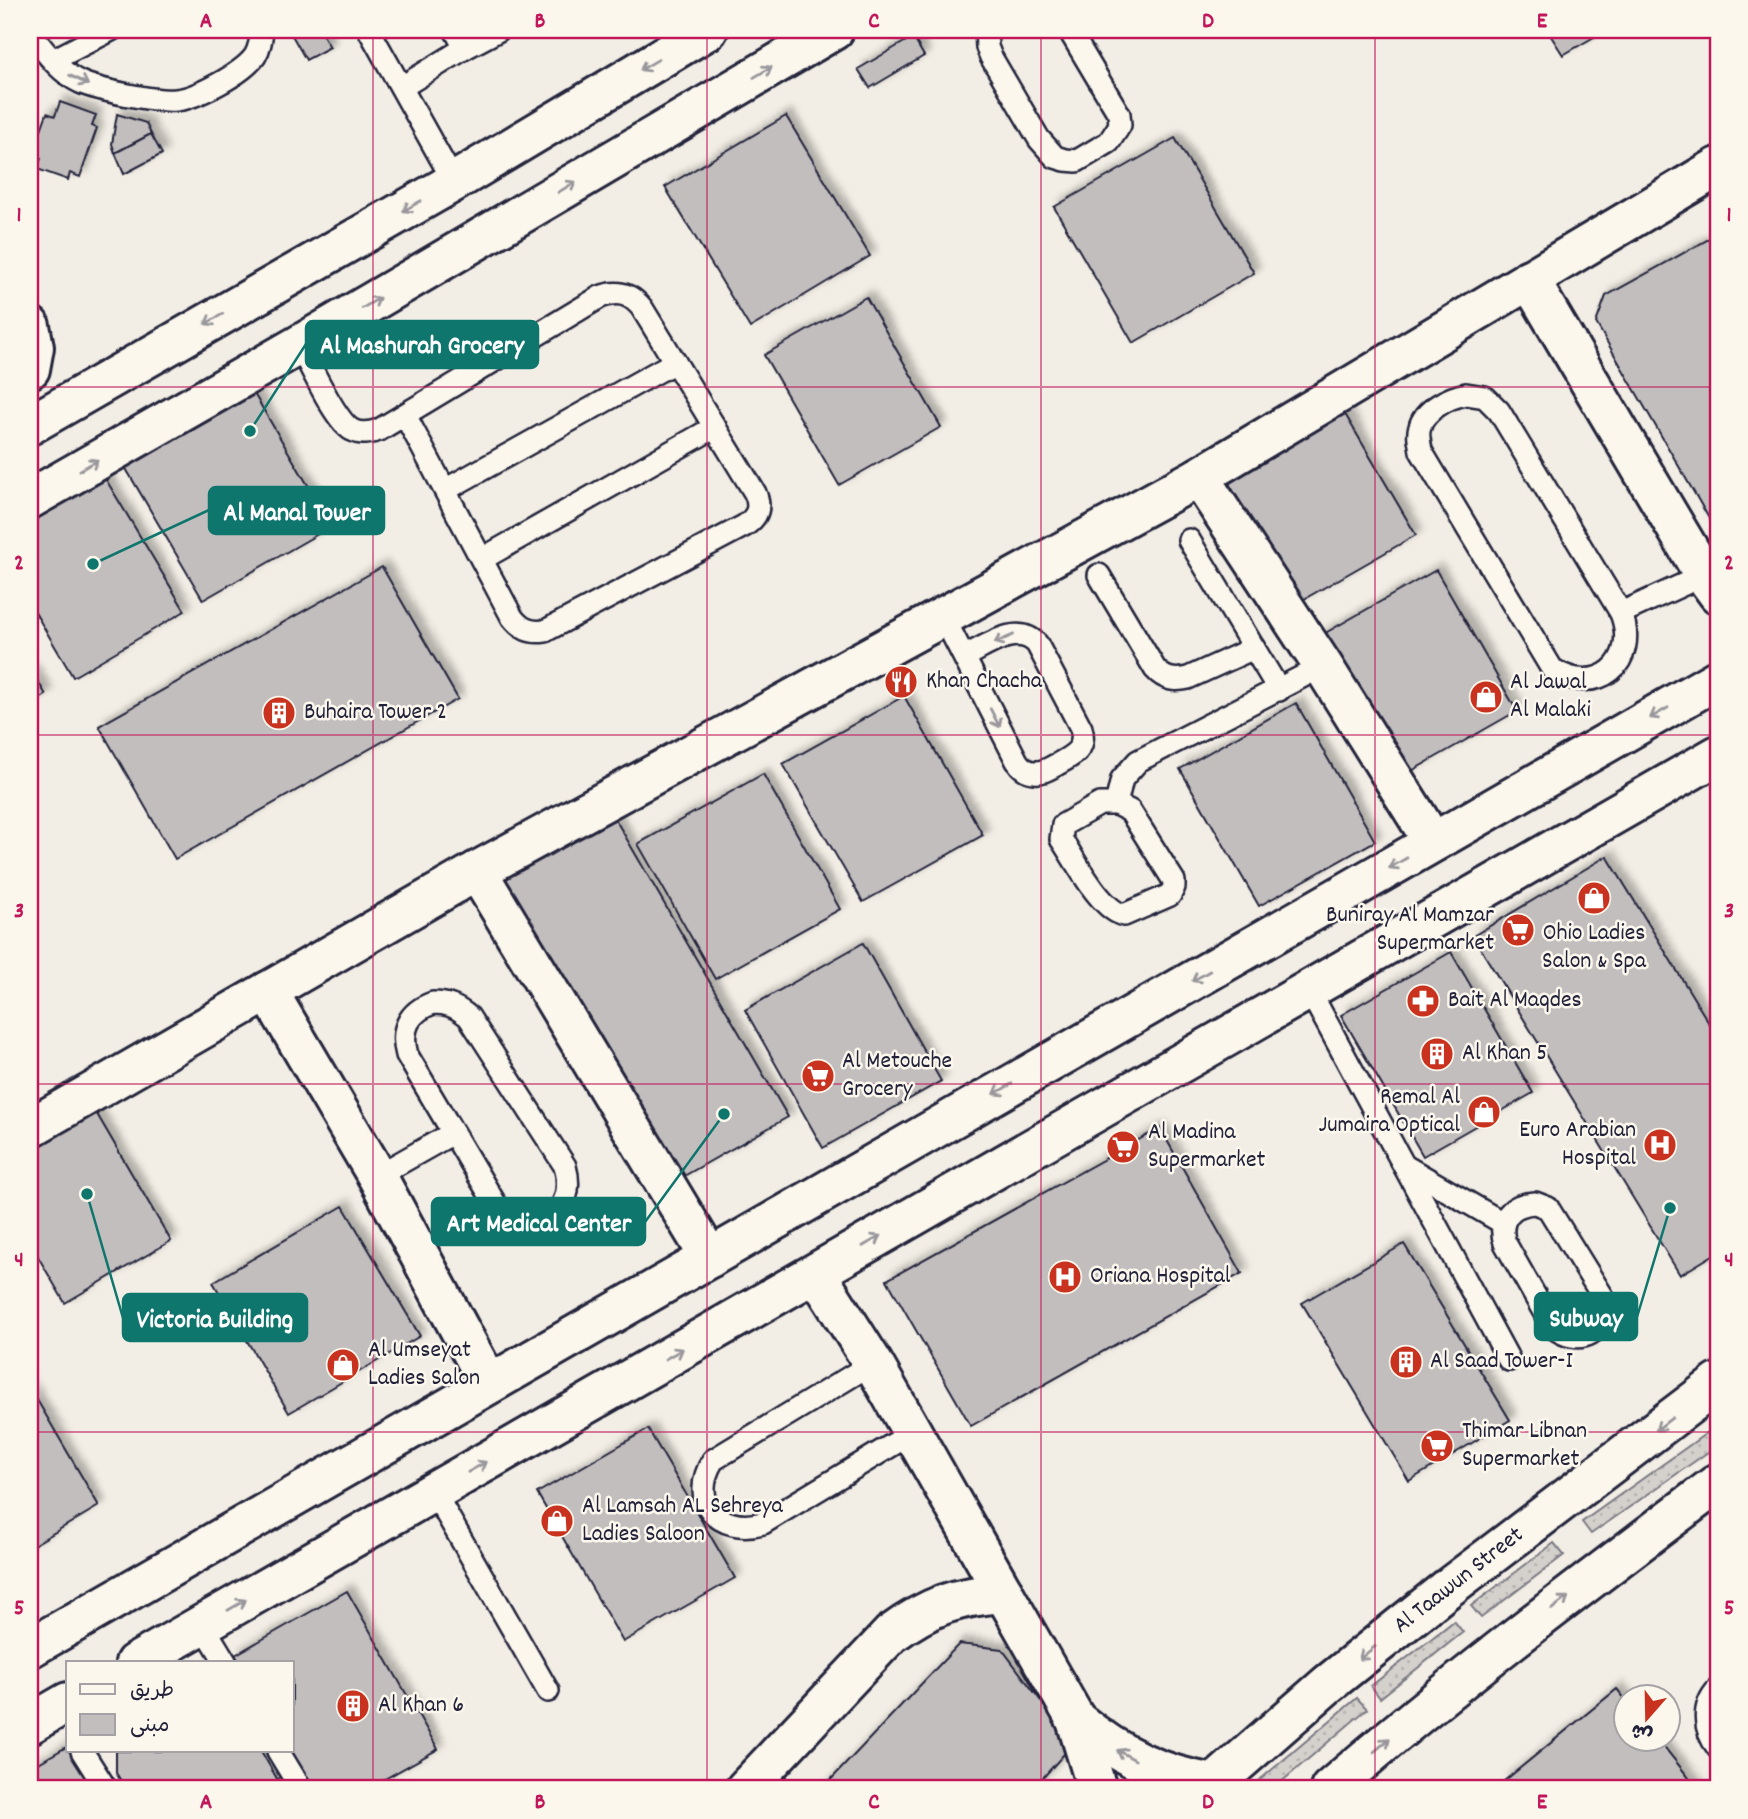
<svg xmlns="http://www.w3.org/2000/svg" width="1748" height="1819" font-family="Dekko,'Playpen Sans Arabic',sans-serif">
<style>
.grass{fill:url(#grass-dots);stroke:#7b7a84;stroke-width:2}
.building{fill:#c2bebe;stroke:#22223b;stroke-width:2;filter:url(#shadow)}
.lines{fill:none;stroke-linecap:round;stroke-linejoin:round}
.lane-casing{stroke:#22223b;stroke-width:26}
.street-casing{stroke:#22223b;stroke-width:44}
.secondary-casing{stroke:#22223b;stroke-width:44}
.lane{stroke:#fbf7ec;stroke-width:21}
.street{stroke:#fbf7ec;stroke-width:38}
.secondary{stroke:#fbf7ec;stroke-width:38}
.oneway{stroke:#99979c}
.grid{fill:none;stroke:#c2185b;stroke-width:2;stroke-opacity:0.55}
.labels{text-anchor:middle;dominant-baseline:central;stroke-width:5;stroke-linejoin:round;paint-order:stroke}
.poi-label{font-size:24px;fill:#22223b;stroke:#fbf7ec;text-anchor:start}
.street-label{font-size:24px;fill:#22223b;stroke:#fbf7ec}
.leader{fill:none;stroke:#0f766e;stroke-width:2.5}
.callout-dot{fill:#0f766e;stroke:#fbf7ec;stroke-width:2.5}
.callout{fill:#0f766e;stroke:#0f766e;stroke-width:2.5}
.callout-label{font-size:26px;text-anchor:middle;font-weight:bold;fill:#fff}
.neatline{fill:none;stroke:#c2185b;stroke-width:2.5}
.grid-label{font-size:23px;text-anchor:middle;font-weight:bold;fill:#c2185b}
</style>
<defs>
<pattern id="grass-dots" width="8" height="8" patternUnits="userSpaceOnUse" patternTransform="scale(1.75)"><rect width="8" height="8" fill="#d4d1cc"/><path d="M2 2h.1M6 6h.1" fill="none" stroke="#b6b3b0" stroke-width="1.8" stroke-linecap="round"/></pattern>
<filter id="shadow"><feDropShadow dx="6" dy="-6" stdDeviation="3.5" flood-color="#0004"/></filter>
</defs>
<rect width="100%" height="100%" fill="#f2eee5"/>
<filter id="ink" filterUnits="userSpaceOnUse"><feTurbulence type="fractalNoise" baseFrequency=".0143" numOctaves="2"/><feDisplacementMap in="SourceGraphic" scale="14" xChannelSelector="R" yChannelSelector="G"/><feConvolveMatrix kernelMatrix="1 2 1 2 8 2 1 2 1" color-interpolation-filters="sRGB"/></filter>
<g filter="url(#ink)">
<g class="grass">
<path d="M1718 1425V1445L1591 1534 1582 1522Z"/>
<path d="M1554 1543 1564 1555 1481 1618 1471 1606Z"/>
<path d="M1454 1621 1463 1632 1380 1698 1371 1686Z"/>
<path d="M1357 1698 1367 1709 1273 1789H1249Z"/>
</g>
<g class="building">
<path d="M289 30H320L330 47 306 60Z"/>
<path d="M1547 30H1606L1563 55Z"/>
<path d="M913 37 924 56 870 88 858 69Z"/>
<path d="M60 102 96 115 92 126 97 128 80 177 70 173 68 180 37 169 41 158 32 155 47 113 55 116Z"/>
<path d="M117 114 146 123 151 134 115 153 112 144Z"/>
<path d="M786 116 870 256 750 328 665 187Z"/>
<path d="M151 134 162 154 124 174 115 153Z"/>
<path d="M1175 138 1254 273 1133 343 1054 207Z"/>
<path d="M1718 234V534L1596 323 1606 296Z"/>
<path d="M866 297 941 427 839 485 764 355Z"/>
<path d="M253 392 332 526 203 600 125 467Z"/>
<path d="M1335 397 1416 535 1299 602 1218 465Z"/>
<path d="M105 478 185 611 73 677 30 604V523Z"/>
<path d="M382 567 458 699 175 859 99 726Z"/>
<path d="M1436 570 1517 711 1401 777 1320 636Z"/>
<path d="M30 668 46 695 30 705Z"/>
<path d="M904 696 983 835 863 902 783 764Z"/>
<path d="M1296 703 1375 841 1259 906 1180 769Z"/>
<path d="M763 774 840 909 715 979 638 844Z"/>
<path d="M614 817 788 1117 670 1184 496 884Z"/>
<path d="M1607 856 1718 1038V1252L1680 1275 1473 936Z"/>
<path d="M863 943 941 1081 823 1148 745 1010Z"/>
<path d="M1451 952 1533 1093 1423 1156 1341 1015Z"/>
<path d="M94 1109 171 1241 65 1303 30 1243V1146Z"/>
<path d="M1160 1128 1242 1273 971 1426 887 1280Z"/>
<path d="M343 1206 420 1336 289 1413 213 1282Z"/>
<path d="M1404 1244 1510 1420 1409 1481 1302 1303Z"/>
<path d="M30 1388 99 1506 30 1547Z"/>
<path d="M648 1429 735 1578 623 1642 537 1493Z"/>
<path d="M347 1591 438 1749 367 1789H313L290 1751H292V1663H240L235 1655Z"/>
<path d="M959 1644 1002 1649 1073 1744 1033 1789H822Z"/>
<path d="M1617 1689 1626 1700V1738H1657L1698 1789H1509L1503 1782Z"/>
<path d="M68 1746V1751H74L97 1789H30V1768Z"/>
<path d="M116 1751H261L283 1789H126L116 1773Z"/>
</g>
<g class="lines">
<defs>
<g id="lane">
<path d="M369 30 454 182"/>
<path d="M455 30 465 48 499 30"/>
<path d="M986 30 987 47 991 57 1039 139 1055 157 1065 160 1077 161 1109 142 1120 125 1119 114 1069 30"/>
<path d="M30 33C45 51 59 72 80 82 98 90 156 102 176 100 197 98 243 73 255 56 260 48 261 39 262 30"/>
<path d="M53 60 111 30"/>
<path d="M402 87 465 48"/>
<path d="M299 345C310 364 335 421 352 430 361 435 370 433 379 430L600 297C617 290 630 293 642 308L755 493C761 507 758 517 744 526L545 631C530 633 521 629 512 617L405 415"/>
<path d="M1466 394 1485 397 1499 411 1621 613C1640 663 1597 698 1552 669L1421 451C1420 443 1417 434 1420 427 1424 410 1449 397 1466 394Z"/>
<path d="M445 490 675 362"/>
<path d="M1189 540 1279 690"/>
<path d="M482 559 715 427"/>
<path d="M1099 575 1155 669C1165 680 1175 681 1188 678L1254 648"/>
<path d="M1621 613 1704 575"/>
<path d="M943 616 1017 761C1021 767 1027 772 1035 772 1043 773 1050 768 1056 765 1073 756 1087 749 1081 728L1037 644C1017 622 985 647 964 657"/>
<path d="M1100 804H1116L1130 811 1174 881V887L1170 895 1124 915C1100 910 1075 859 1061 839L1063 825Z"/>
<path d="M1116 804 1122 779 1138 761 1323 666"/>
<path d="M1309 990 1509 1360"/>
<path d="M433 1003C448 1003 457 1007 469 1017L565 1166C579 1216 532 1242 496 1205L407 1055C400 1030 408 1012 433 1003Z"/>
<path d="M1405 1166 1503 1223"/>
<path d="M377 1176 453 1133"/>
<path d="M1535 1203 1548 1208 1603 1297C1610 1333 1579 1349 1552 1326L1505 1243C1497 1219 1512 1204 1535 1203Z"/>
<path d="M873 1363 713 1460C688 1501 718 1535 763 1523L912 1433"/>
<path d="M434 1492 548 1691"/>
<path d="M203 1625 226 1663"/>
<path d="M1718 1689C1701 1707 1704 1730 1718 1748"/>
<path d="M82 1751 106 1789"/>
<path d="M278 1751 301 1789"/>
</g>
<g id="street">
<path d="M1529 279 1704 575 1718 594"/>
<path d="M30 326 34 347 30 369"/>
<path d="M1199 477 1323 666 1433 842"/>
<path d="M477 871 710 1258"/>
<path d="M268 991 377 1176 489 1384"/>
<path d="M30 1128 477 871 1199 477 1718 167"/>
<path d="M745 1789 891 1634C929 1606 957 1596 1004 1593"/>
</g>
<g id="secondary">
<path d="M30 425 454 182 708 30"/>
<path d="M30 499 299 345 834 30"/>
<path d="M816 1273 873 1363 1076 1720 1097 1789"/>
<path d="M30 1648 1718 679"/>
<path d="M135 1663 1718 755"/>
<path d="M1076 1720C1120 1756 1157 1774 1213 1784"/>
<path d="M30 1724 68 1702"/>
<path d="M1208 1789 1328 1684 1448 1588 1718 1383"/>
<path d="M1330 1789C1455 1681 1587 1582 1718 1483"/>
</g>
</defs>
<use href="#lane" class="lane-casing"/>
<use href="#street" class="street-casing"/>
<use href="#secondary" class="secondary-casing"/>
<use href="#lane" class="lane"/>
<use href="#street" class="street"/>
<use href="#secondary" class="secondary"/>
</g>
<defs><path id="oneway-shaft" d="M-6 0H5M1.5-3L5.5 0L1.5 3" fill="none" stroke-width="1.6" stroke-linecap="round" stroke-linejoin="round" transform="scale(1.75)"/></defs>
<g class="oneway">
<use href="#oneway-shaft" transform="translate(649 65) rotate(149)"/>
<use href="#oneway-shaft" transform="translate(763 72) rotate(-31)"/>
<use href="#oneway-shaft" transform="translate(79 80) rotate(27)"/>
<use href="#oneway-shaft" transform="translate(567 187) rotate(-31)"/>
<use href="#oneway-shaft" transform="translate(412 206) rotate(150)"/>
<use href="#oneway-shaft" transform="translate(371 303) rotate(-31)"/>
<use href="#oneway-shaft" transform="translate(214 319) rotate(150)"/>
<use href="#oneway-shaft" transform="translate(89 465) rotate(-30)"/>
<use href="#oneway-shaft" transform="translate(1004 639) rotate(157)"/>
<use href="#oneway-shaft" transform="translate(1659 713) rotate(150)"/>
<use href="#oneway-shaft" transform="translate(995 718) rotate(63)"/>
<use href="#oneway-shaft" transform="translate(1398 863) rotate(150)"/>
<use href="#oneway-shaft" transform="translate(1201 976) rotate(150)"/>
<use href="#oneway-shaft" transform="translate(1003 1089) rotate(150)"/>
<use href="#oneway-shaft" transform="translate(872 1241) rotate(-30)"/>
<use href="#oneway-shaft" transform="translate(674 1354) rotate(-30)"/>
<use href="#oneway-shaft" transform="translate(1664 1424) rotate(143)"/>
<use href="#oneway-shaft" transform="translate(477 1467) rotate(-30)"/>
<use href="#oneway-shaft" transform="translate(1560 1603) rotate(-37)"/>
<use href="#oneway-shaft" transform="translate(237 1605) rotate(-30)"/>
<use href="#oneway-shaft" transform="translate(1367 1653) rotate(141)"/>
<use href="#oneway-shaft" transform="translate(1382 1745) rotate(-41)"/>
<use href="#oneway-shaft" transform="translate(1126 1755) rotate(-151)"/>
</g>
</g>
<path class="grid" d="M373 30V1789M707 30V1789M1041 30V1789M1375 30V1789M30 387H1718M30 735H1718M30 1084H1718M30 1432H1718"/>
<defs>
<symbol id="restaurant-disc" viewBox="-11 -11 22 22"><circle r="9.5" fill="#c8321e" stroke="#fbf7ec"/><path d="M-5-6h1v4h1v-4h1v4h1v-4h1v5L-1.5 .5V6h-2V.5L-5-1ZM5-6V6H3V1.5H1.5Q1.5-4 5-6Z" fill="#fff"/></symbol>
<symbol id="shop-disc" viewBox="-11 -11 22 22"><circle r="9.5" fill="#c8321e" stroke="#fbf7ec"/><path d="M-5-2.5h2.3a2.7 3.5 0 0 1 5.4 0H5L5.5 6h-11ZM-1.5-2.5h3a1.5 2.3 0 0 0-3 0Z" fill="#fff"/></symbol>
<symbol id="building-disc" viewBox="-11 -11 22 22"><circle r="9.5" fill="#c8321e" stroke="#fbf7ec"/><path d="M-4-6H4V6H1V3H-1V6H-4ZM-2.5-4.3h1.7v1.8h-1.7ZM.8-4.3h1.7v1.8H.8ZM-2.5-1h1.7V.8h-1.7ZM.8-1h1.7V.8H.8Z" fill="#fff"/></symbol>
<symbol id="supermarket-disc" viewBox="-11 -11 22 22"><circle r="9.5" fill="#c8321e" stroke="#fbf7ec"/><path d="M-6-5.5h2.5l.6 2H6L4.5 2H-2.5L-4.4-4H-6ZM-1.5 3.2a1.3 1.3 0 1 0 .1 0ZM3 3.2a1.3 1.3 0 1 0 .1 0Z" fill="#fff"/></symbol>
<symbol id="pharmacy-disc" viewBox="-11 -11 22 22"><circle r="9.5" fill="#c8321e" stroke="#fbf7ec"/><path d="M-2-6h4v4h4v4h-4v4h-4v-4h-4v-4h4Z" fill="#fff"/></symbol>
<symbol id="hospital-disc" viewBox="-11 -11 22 22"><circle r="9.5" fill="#c8321e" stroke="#fbf7ec"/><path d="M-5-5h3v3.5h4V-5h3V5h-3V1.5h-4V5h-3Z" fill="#fff"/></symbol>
</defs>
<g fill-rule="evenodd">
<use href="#restaurant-disc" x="882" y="663" width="38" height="38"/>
<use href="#shop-disc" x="1467" y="678" width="38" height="38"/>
<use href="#building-disc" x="260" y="694" width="38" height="38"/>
<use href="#shop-disc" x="1575" y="879" width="38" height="38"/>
<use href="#supermarket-disc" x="1499" y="911" width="38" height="38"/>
<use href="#pharmacy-disc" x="1404" y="982" width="38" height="38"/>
<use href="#building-disc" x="1418" y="1035" width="38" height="38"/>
<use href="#supermarket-disc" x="799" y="1057" width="38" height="38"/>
<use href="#shop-disc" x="1465" y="1093" width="38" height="38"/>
<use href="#hospital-disc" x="1641" y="1126" width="38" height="38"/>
<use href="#supermarket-disc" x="1104" y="1128" width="38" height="38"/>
<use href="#hospital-disc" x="1046" y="1258" width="38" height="38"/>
<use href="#building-disc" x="1387" y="1343" width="38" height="38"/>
<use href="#shop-disc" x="324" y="1346" width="38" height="38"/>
<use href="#supermarket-disc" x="1418" y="1427" width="38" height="38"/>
<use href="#shop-disc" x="538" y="1502" width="38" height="38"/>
<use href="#building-disc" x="334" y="1687" width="38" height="38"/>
</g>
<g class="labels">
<g class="poi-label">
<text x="926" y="682">Khan Chacha</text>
<text x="1510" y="683">Al Jawal<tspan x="1510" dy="28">Al Malaki</tspan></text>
<text x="304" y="713">Buhaira Tower 2</text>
<text x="1494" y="916" text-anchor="end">Buniray Al Mamzar<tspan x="1494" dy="28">Supermarket</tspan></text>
<text x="1594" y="934" text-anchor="middle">Ohio Ladies<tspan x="1594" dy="28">Salon &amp; Spa</tspan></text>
<text x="1448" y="1001">Bait Al Maqdes</text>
<text x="1462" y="1054">Al Khan 5</text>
<text x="842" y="1062">Al Metouche<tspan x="842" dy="28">Grocery</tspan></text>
<text x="1460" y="1098" text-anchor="end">Remal Al<tspan x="1460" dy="28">Jumaira Optical</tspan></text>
<text x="1636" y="1131" text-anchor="end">Euro Arabian<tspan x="1636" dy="28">Hospital</tspan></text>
<text x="1148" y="1133">Al Madina<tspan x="1148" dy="28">Supermarket</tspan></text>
<text x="1090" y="1277">Oriana Hospital</text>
<text x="368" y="1351">Al Umseyat<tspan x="368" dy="28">Ladies Salon</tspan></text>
<text x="1430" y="1362">Al Saad Tower-I</text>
<text x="1462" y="1432">Thimar Libnan<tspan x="1462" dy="28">Supermarket</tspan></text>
<text x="582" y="1507">Al Lamsah AL Sehreya<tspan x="582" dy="28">Ladies Saloon</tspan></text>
<text x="378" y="1706">Al Khan 6</text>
</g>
<g class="street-label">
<text transform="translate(1459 1581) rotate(-38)">Al Taawun Street</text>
</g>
</g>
<path class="leader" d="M250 431L306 344M93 564L209 510M724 1114L645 1222M1670 1208L1637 1317M87 1194L123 1318"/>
<g class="callout-dot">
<circle cx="250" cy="431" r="7"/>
<circle cx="93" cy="564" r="7"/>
<circle cx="724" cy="1114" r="7"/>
<circle cx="1670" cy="1208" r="7"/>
<circle cx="87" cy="1194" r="7"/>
</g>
<g class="callout">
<rect x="306" y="321" width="232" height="47" rx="7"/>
<rect x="209" y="487" width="175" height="47" rx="7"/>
<rect x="432" y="1198" width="213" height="47" rx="7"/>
<rect x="1535" y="1293" width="102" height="47" rx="7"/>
<rect x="123" y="1294" width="184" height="47" rx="7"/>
</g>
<g class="callout-label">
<text x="422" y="353">Al Mashurah Grocery</text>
<text x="297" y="520">Al Manal Tower</text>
<text x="539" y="1231">Art Medical Center</text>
<text x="1586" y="1326">Subway</text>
<text x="215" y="1327">Victoria Building</text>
</g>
<rect width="1748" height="1819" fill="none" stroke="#fbf7ec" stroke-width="77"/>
<rect x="66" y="1661" width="228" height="91" fill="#fbf7ec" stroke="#a4a2a5" stroke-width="2"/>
<rect x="80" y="1684" width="35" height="10" fill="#fbf7ec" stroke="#a4a2a5" stroke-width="2"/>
<text x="130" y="1696" font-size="21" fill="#22223b">طريق</text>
<rect x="80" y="1714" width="35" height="21" fill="#c2bebe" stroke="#a4a2a5" stroke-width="2"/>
<text x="130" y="1731" font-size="21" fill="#22223b">مبنى</text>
<g transform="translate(1647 1718) rotate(200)"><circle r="33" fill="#fbf7ec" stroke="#a4a2a5" stroke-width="2"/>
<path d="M0-5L12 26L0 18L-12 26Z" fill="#c8321e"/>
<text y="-10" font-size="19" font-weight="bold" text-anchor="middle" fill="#22223b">ش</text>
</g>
<rect x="38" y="38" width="1672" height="1742" class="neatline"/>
<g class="grid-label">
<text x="206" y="27">A</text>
<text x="540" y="27">B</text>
<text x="874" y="27">C</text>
<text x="1208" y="27">D</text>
<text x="1542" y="27">E</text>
<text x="19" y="221">1</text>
<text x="1729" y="221">1</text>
<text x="19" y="569">2</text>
<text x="1729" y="569">2</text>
<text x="19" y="917">3</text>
<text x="1729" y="917">3</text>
<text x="19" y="1266">4</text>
<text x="1729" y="1266">4</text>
<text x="19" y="1614">5</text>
<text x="1729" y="1614">5</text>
<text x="206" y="1808">A</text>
<text x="540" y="1808">B</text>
<text x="874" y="1808">C</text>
<text x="1208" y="1808">D</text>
<text x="1542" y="1808">E</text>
</g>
</svg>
